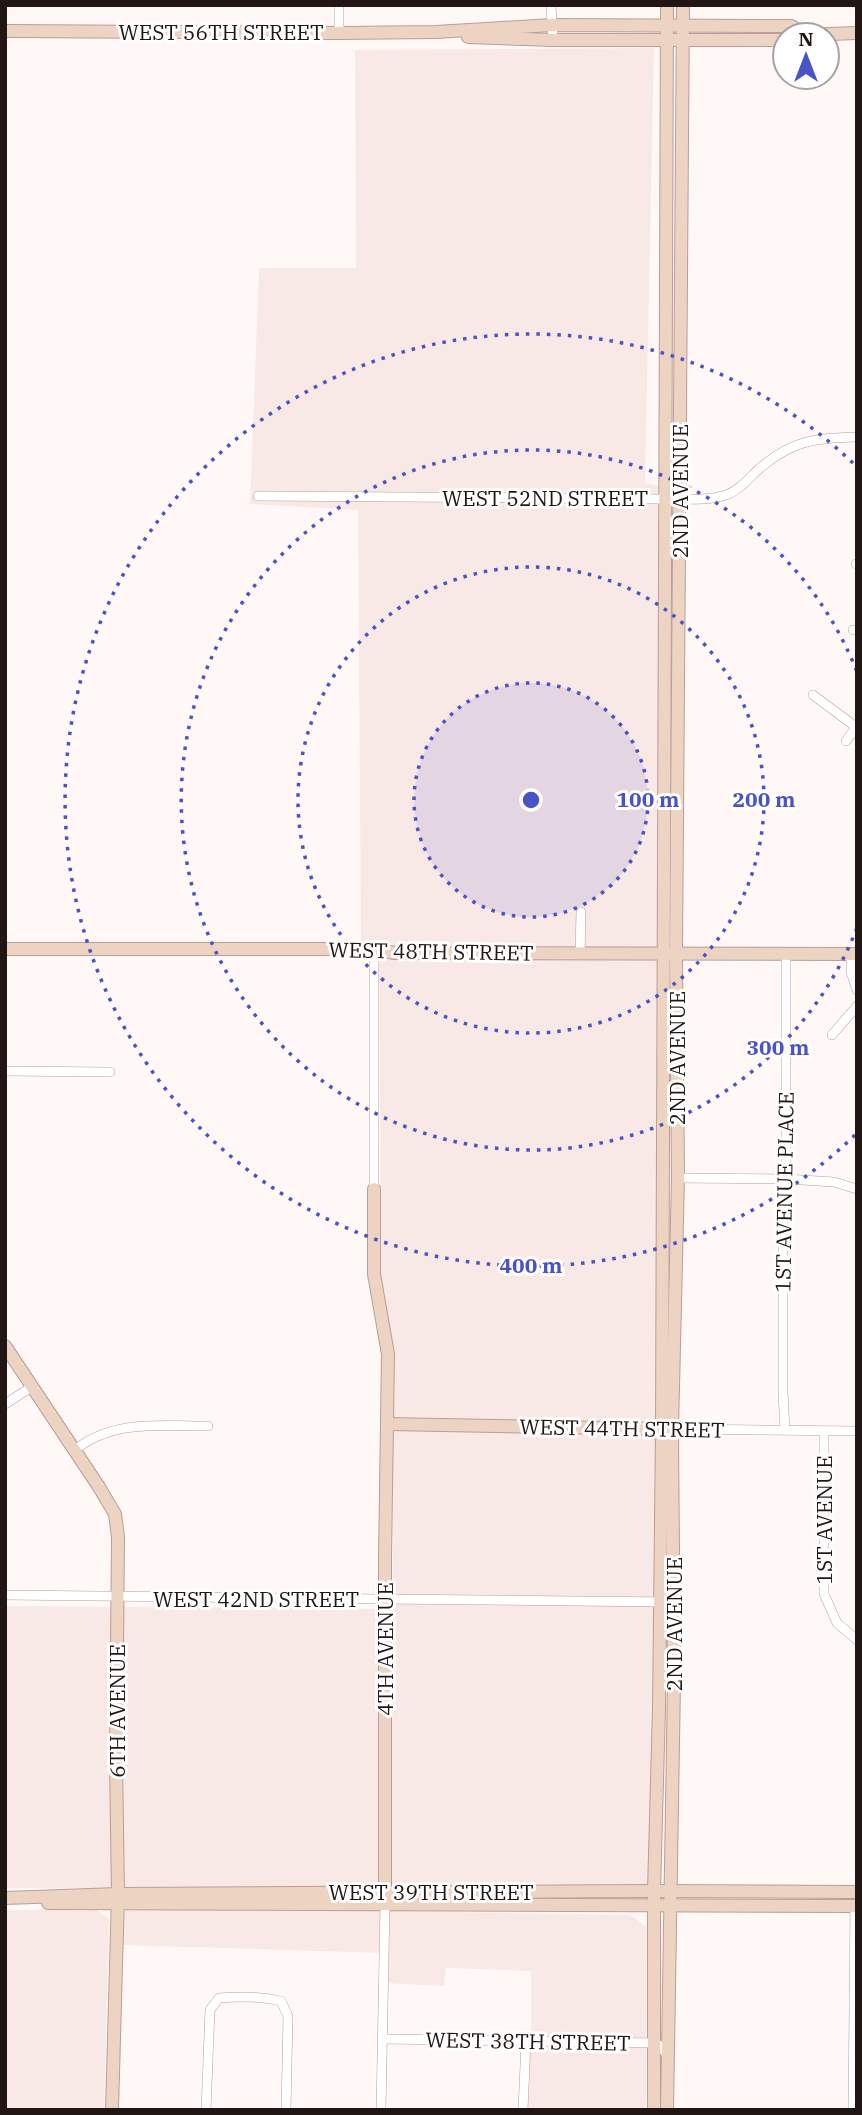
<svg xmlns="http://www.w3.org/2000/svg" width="862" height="2115" font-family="'IBM Plex Serif',serif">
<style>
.built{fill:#f9e9e6}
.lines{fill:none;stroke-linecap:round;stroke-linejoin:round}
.street-casing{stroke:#bb9d99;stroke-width:10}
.secondary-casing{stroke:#bb9d99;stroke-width:14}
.street{stroke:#fff;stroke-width:9}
.secondary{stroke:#edd3c2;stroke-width:12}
.ring{fill:none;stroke:#4953c8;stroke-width:3.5;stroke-dasharray:3.5 7}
.labels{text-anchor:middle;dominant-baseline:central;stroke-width:6;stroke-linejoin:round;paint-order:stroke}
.street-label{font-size:21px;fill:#211614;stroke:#fff}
.centre{fill:#4953c8;stroke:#fff;stroke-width:3.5}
.ring-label{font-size:21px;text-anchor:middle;font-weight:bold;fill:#4953c8;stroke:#fff;stroke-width:6;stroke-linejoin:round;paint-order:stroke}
</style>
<rect width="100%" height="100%" fill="#fff8f7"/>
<g class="built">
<path d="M654 48 645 483 659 486 654 1891 5 1888V1606L393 1609V1354L381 1287 379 941 361 943 358 510 250 504 259 268H356L355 50Z"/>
<path d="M5 1910H97L109 1919 104 2110H5Z"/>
<path d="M126 1910H318L630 1915 647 1927 646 2110 526 2109V2042L531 2033V1971L446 1968 444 1986 383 1983V1953L123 1945 121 1916Z"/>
</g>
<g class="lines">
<defs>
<g id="street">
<path d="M339 5V33"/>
<path d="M551 5 553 40"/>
<path d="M258 496 665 499C684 499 708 501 726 495 740 490 749 478 760 468 793 440 815 438 857 437"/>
<path d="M856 564H857"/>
<path d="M853 630H857"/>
<path d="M813 695 856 727"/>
<path d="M846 741 857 726"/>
<path d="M580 954 581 912"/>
<path d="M851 954V972L857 990"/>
<path d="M832 1035 857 1006"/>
<path d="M5 1071 110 1072"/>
<path d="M678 1178 786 1179 834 1182 857 1189"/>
<path d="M374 1189V950"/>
<path d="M5 1404 33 1386"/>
<path d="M672 1429 857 1431"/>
<path d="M785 1430 783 1393V1203L786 1179V954"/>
<path d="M824 1431V1594L837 1623 857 1640"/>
<path d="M75 1450C113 1419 163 1426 208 1426"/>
<path d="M5 1595 666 1602"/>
<path d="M383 2039 655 2043 662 2047 667 2056"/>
<path d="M206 2110 210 2010 219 1998C241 1996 260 1996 281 2001L288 2016 286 2110"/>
<path d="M381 2110 385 1905"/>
<path d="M523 2110 526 2042"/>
<path d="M853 2110 855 1906"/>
</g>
<g id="secondary">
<path d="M5 31 339 33 436 32 552 25 791 26 806 34"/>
<path d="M803 35 857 33"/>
<path d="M468 37 553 40H785"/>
<path d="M5 949H370L395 953 857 954"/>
<path d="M374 1189V1274L388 1354 385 1560V1898"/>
<path d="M5 1346 99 1487 115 1514 118 1537 116 1761 118 1894 112 2110"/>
<path d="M387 1424 668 1429"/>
<path d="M5 1898 118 1894 654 1891 857 1892"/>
<path d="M48 1903 857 1906"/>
<path d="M654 2110V1891L659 1709 662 1429 667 5"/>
<path d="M667 2110 674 1682 672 1429 678 1178 676 954 683 5"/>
</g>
</defs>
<use href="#street" class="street-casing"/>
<use href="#secondary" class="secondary-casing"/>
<use href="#street" class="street"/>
<use href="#secondary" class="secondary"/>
</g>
<circle cx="531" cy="800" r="117" fill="#4953c8" fill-opacity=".12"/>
<g class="ring">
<circle cx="531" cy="800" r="117"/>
<circle cx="531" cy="800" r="233"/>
<path d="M857 928A350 350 0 1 1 857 672"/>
<path d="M855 1135A466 466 0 1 1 855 465"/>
</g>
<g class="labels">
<g class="street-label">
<text x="221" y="32">WEST 56TH STREET</text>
<text transform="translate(680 491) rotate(-90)">2ND AVENUE</text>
<text x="545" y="498">WEST 52ND STREET</text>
<text transform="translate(431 951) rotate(1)">WEST 48TH STREET</text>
<text transform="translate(677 1058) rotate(-90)">2ND AVENUE</text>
<text transform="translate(784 1192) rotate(-89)">1ST AVENUE PLACE</text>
<text transform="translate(622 1428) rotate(1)">WEST 44TH STREET</text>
<text transform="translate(824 1520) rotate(-90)">1ST AVENUE</text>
<text x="256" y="1599">WEST 42ND STREET</text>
<text transform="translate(674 1624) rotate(-90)">2ND AVENUE</text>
<text transform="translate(385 1649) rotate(-90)">4TH AVENUE</text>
<text transform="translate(117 1711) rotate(-90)">6TH AVENUE</text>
<text x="431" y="1892">WEST 39TH STREET</text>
<text transform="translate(528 2041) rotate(1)">WEST 38TH STREET</text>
</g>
</g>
<circle cx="531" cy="800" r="10" class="centre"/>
<g class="ring-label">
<text x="648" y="807">100 m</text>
<text x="764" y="807">200 m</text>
<text x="778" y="1055">300 m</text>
<text x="531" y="1273">400 m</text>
</g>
<rect width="862" height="2115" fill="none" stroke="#211614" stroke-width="14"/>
<g transform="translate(806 56)"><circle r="33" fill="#ffffff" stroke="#a6a2a1" stroke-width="2"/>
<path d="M0-5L12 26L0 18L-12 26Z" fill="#4953c8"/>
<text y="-10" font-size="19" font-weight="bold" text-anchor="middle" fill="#211614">N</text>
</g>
</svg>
